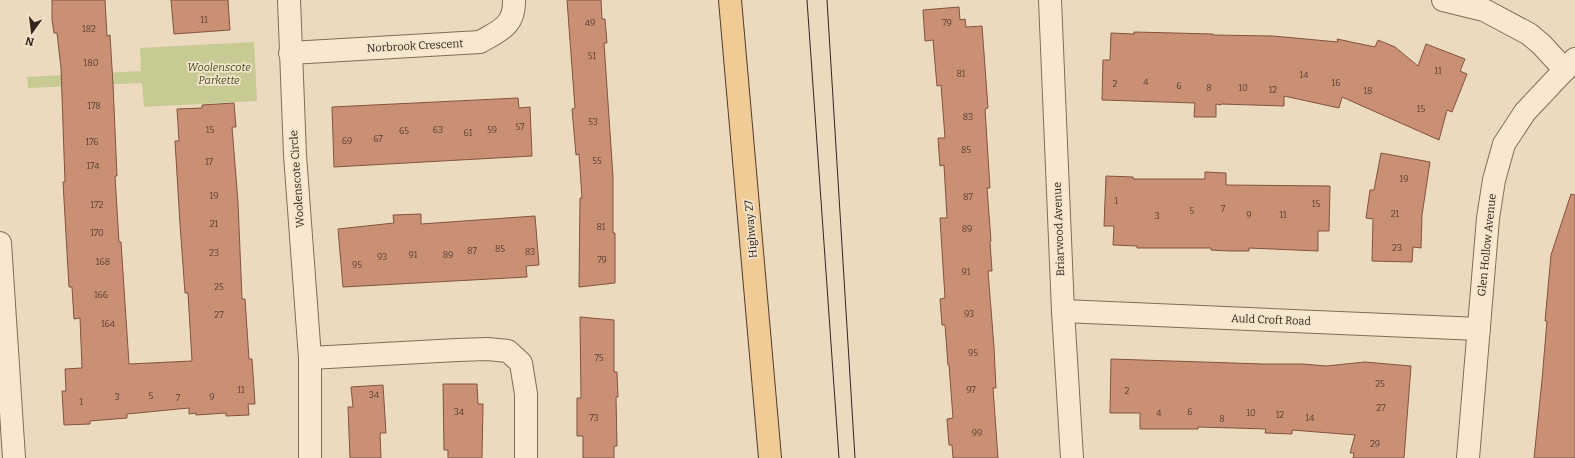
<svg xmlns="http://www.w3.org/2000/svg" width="1575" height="458" font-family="Bitter,serif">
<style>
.green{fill:#c8ca93}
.building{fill:#ca9074;stroke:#82533e}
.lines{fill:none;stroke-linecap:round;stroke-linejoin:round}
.street-casing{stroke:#846b57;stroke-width:24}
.primary-casing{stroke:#513a2c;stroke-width:24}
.street{stroke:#f8e8d0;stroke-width:22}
.primary{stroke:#f0cb95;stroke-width:22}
.tram{stroke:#33251c;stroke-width:1}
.labels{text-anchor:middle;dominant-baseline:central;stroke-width:3.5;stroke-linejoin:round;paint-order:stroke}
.number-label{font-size:9px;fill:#594032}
.street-label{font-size:11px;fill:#33251c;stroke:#f4e5cd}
.park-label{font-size:11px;font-style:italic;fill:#484f23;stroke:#f4e5cd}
</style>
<rect width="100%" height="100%" fill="#ecdabe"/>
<path class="green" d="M254 42 257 101 144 107 142 83 28 88 27 77 141 71 140 48Z"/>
<g class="building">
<path d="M52 0H105L107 36 110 35 113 84 117 176H115L119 242H121L129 364 192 361 188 293H185L180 224 175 141H179L177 109 202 108V105L234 103 236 127H232L238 202 242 299H245L249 359H252L255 404H248L249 415 226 416V413L196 415V413L189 414V408L127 414V418L90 421V424L64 425 62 391H66L65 369 82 368 80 318 74 319 72 287H69L63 182H65L61 68 57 33H54L52 20Z"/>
<path d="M171 0H228L230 30 174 34Z"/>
<path d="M567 0H601L602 19H605L607 43H604L613 177V233H615V283L579 287 580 198H582L579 154 576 155 572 109 575 108Z"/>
<path d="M959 7 960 20 965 19 966 27 982 26 988 108 985 109 990 188H987L991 241 990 242 992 271H988L994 347 996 388H993L998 458H953L952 445H949L947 419 953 418 949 365H948L945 325H942L940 299 945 298 940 218H947L944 165 940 166 938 138H945L941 85 937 86 933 40 925 41 923 10Z"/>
<path d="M1134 32 1213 34V35L1273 36 1338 42 1337 39 1375 47 1378 40 1395 47 1418 66 1426 44 1465 59 1460 71 1467 74 1452 112 1447 110 1439 140 1342 97 1339 108 1284 96V106L1221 104V105L1216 104V117H1194L1195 103 1102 100 1103 60H1110L1111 33 1134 34Z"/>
<path d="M518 98 519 108 530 107 532 156 334 167 332 107Z"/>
<path d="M1381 153 1430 162 1422 215 1421 248 1413 247 1412 262 1372 261 1373 219 1366 218 1370 190H1374Z"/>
<path d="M1205 172 1226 173V185L1330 186 1329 231H1318V251L1249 248V251H1229L1211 250V248H1137V246L1113 245 1114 226H1104L1106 176 1133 177V179H1205Z"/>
<path d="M1571 194 1575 195V458H1534L1542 380 1547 321H1545L1551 255Z"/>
<path d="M421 214V224L535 216 539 265 526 266 527 277 343 287 338 229 394 223 393 215Z"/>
<path d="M580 317 614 320V372H617L618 397H616L617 446H614V458H583V436H577V398H581Z"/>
<path d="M1111 359 1263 364H1303L1326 366 1365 362 1411 366 1404 458H1353L1354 453H1350L1355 435 1292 430V434L1265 433 1266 429 1234 428 1198 427V429H1140V413H1110Z"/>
<path d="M443 384H477L478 404H483L482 458H448V450H444Z"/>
<path d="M383 385 386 433H380L381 458H350L348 407H353L351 387Z"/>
</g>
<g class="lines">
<defs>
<g id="street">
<path d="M289 0 295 155 310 358V458"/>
<path d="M1050 0 1063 311 1072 458"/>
<path d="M1443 0 1484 10 1529 34 1541 44 1565 70"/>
<path d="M290 53 480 42C499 31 515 26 514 0"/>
<path d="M0 243 14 458"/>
<path d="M1063 311 1479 329"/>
<path d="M310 358 457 350 487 349 508 351 521 363 526 394V458"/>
<path d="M1468 458 1488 218 1494 180 1504 144 1525 112 1575 59"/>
</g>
<path id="primary" d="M730 0 770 458"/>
</defs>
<use href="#street" class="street-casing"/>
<use href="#primary" class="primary-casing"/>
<use href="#street" class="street"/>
<use href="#primary" class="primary"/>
<g class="tram">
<path d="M807 0 839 458"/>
<path d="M827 0 855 458"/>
</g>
</g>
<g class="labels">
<g class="number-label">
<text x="204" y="20">11</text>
<text x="590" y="23">49</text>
<text x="947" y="23">79</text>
<text x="89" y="29">182</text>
<text x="592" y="56">51</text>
<text x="91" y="63">180</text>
<text x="1438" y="71">11</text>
<text x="961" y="74">81</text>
<text x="1304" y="75">14</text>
<text x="1146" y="82">4</text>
<text x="1336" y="83">16</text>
<text x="1115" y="84">2</text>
<text x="1179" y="86">6</text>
<text x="1209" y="88">8</text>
<text x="1243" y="88">10</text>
<text x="1273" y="90">12</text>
<text x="1368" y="91">18</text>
<text x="94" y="106">178</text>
<text x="1421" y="109">15</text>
<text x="968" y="117">83</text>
<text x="593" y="122">53</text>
<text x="520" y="127">57</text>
<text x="210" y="130">15</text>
<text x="438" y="130">63</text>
<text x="492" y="130">59</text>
<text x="404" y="131">65</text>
<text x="468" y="133">61</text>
<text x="378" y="139">67</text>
<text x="347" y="141">69</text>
<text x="92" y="142">176</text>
<text x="966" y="150">85</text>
<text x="597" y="161">55</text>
<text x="209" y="162">17</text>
<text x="93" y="166">174</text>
<text x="1404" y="179">19</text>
<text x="214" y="196">19</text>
<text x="968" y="197">87</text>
<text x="1116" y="201">1</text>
<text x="1316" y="204">15</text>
<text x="97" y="205">172</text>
<text x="1223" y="209">7</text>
<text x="1192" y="211">5</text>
<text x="1395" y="214">21</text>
<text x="1249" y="215">9</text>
<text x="1283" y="215">11</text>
<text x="1157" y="216">3</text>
<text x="214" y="224">21</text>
<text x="601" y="227">81</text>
<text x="967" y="229">89</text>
<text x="97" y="233">170</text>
<text x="1397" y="248">23</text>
<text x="500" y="249">85</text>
<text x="472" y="251">87</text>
<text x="530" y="252">83</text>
<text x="214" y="253">23</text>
<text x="413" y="255">91</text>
<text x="448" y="255">89</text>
<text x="382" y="257">93</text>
<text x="602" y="260">79</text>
<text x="103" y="262">168</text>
<text x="357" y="265">95</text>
<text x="966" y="272">91</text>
<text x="219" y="287">25</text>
<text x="101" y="295">166</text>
<text x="969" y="314">93</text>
<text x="219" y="315">27</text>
<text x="108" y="324">164</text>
<text x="973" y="353">95</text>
<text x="599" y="358">75</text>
<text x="1380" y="384">25</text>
<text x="241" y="390">11</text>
<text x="971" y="390">97</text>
<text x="1127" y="391">2</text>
<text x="374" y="395">34</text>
<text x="151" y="396">5</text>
<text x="117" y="397">3</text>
<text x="212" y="397">9</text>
<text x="178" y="398">7</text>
<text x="81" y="402">1</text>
<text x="1381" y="408">27</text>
<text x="459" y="412">34</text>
<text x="1190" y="412">6</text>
<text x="1159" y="413">4</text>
<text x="1251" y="413">10</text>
<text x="1280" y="415">12</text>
<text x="594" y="418">73</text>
<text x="1310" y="418">14</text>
<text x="1222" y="419">8</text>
<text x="977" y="433">99</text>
<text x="1375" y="444">29</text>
</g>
<g class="street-label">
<text transform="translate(415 46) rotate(-3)">Norbrook Crescent</text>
<text transform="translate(297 179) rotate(-94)">Woolenscote Circle</text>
<text transform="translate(751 229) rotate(-95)">Highway 27</text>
<text transform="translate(1059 229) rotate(-92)">Briarwood Avenue</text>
<text transform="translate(1487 245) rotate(-84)">Glen Hollow Avenue</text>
<text transform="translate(1271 320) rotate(2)">Auld Croft Road</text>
</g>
<g class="park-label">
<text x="219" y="67">Woolenscote<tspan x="219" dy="13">Parkette</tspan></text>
</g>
</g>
<g transform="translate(32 32) rotate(194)" stroke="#f4e5cd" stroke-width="3" paint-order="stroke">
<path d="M0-3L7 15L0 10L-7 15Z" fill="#33251c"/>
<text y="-6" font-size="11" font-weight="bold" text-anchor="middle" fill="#33251c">N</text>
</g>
</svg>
